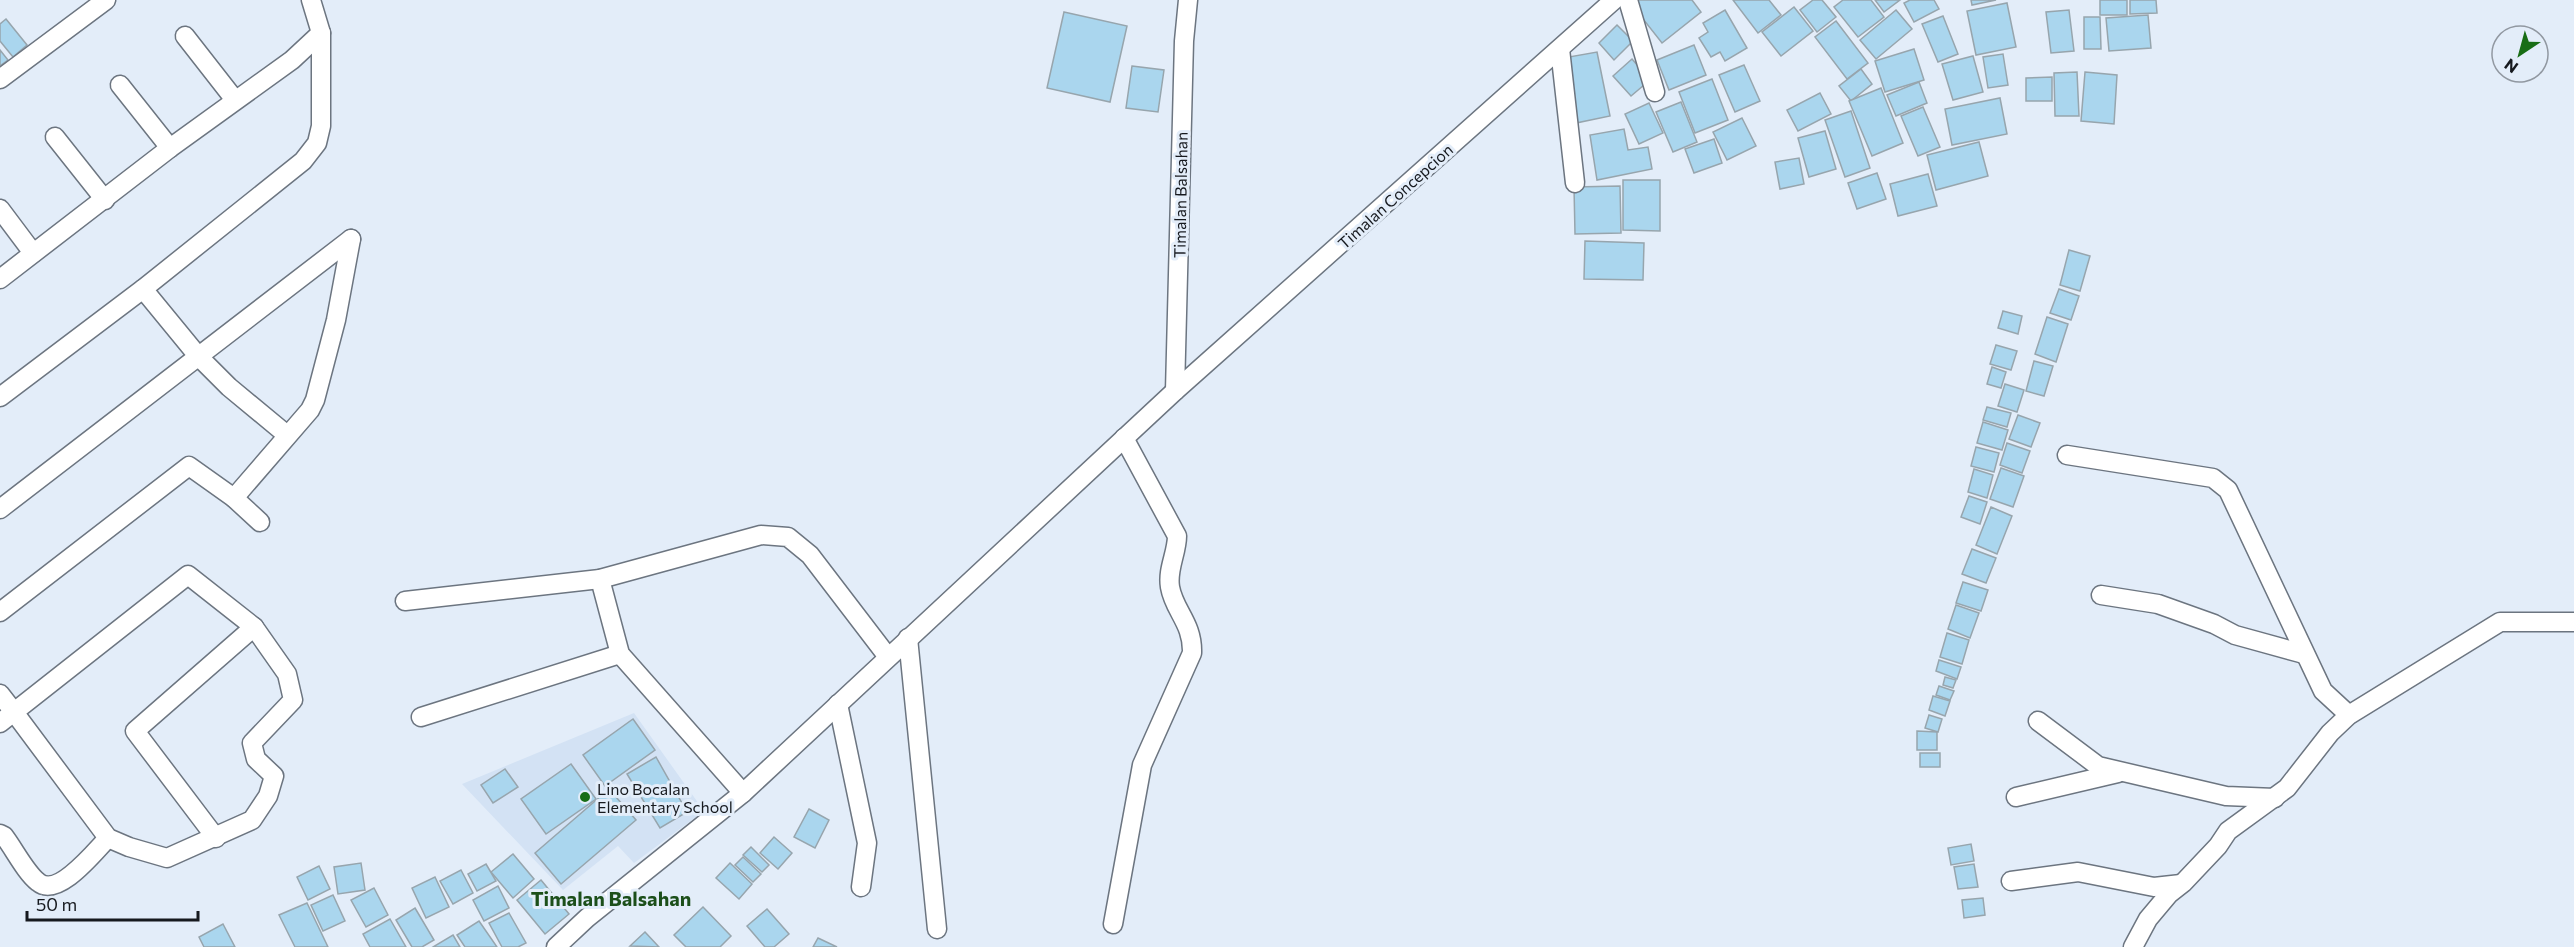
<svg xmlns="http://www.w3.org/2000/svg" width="2574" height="947" font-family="Commissioner,sans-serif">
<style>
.built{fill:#d3e2f4}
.building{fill:#aad6ee;stroke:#97a5ad;stroke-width:1.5}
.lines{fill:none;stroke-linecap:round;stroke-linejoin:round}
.street-casing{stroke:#6c7580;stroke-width:21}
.street{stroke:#fff;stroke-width:18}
.poi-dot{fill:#186d15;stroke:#e3edf9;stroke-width:2}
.labels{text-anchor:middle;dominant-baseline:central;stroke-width:6;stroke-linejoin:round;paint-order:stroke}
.street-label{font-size:16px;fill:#16191e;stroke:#e3edf9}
.poi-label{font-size:16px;fill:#16191e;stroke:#e3edf9;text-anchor:start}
.quarter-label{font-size:20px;font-weight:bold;fill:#1c4f1a;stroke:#e3edf9}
</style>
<rect width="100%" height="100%" fill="#e3edf9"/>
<path class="built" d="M634 713 704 811 634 863 618 846 563 890 462 784Z"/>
<g class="building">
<path d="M1639 0H1692L1701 12 1662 43 1632 5Z"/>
<path d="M1733 0H1769L1781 15 1758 33Z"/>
<path d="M1813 0H1822L1836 17 1817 32 1800 10Z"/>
<path d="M1843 0H1871L1884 17 1858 37 1834 7Z"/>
<path d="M1875 0H1900L1884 12Z"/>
<path d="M1910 0H1934L1939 9 1914 22 1904 3Z"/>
<path d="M1971 0H1996L1972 5Z"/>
<rect x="2100" y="0" width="27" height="15"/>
<path d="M2130 0H2156L2157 13 2130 14Z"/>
<path d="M2007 3 2016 47 1976 55 1967 11Z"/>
<path d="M1794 7 1813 31 1781 56 1762 32Z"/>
<path d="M1725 10 1747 48 1725 61 1720 52 1711 57 1699 38 1708 32 1703 23Z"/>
<path d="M1896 10 1912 29 1876 59 1860 40Z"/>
<path d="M2069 10 2074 51 2051 53 2046 12Z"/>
<path d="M1064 12 1127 26 1110 102 1047 88Z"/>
<path d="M2148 15 2151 48 2109 51 2106 18Z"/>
<path d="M1943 16 1958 54 1938 62 1922 24Z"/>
<path d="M2084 17H2100L2101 49H2084Z"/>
<path d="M6 19 27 45 13 57 0 41V24Z"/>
<path d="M1836 21 1868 63 1847 79 1815 37Z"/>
<path d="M1617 25 1633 41 1614 60 1599 43Z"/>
<path d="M1694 45 1706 75 1669 90 1657 60Z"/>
<path d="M1914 49 1924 80 1885 92 1875 61Z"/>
<path d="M0 50 8 60 0 66Z"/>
<path d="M1597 52 1610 116 1576 123 1563 58Z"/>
<path d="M2003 54 2008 85 1988 88 1983 57Z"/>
<path d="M1973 56 1983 92 1953 100 1942 64Z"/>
<path d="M1632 59 1650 80 1631 96 1613 76Z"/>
<path d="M1744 65 1760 101 1735 112 1719 75Z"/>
<path d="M1132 66 1164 70 1158 112 1126 108Z"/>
<path d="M1861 69 1872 84 1851 101 1839 86Z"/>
<path d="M2077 72 2079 116H2055L2054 73Z"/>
<path d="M2085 72 2117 75 2114 124 2081 121Z"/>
<path d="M2052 77V101H2026V78Z"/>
<path d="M1712 79 1728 120 1695 133 1679 92Z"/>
<path d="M1919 82 1927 103 1896 116 1887 95Z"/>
<path d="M1881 88 1903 143 1872 156 1849 101Z"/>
<path d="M1820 93 1831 114 1798 131 1787 110Z"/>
<path d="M2000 98 2007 134 1952 145 1945 109Z"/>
<path d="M1681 102 1697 142 1673 152 1656 112Z"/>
<path d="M1649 103 1663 133 1639 144 1625 114Z"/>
<path d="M1923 107 1940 147 1918 156 1901 116Z"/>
<path d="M1851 111 1870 168 1845 177 1825 120Z"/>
<path d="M1742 118 1756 146 1727 160 1713 132Z"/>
<path d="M1624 129 1628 150 1648 147 1652 169 1597 180 1590 135Z"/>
<path d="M1825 131 1836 169 1809 177 1798 138Z"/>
<path d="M1714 139 1722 163 1694 173 1685 149Z"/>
<path d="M1979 142 1988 176 1936 190 1927 155Z"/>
<path d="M1799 158 1804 184 1780 189 1775 162Z"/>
<path d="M1877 173 1886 199 1857 209 1848 183Z"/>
<path d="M1928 174 1937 206 1898 216 1890 184Z"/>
<path d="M1623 180H1660V231L1623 230Z"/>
<path d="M1620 186 1621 233 1575 234 1574 187Z"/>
<path d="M1585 241 1644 243 1643 280 1584 279Z"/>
<path d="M2069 250 2090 256 2080 291 2060 285Z"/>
<path d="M2059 289 2079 296 2071 320 2050 313Z"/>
<path d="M2003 311 2022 316 2018 334 1998 328Z"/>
<path d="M2047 317 2068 324 2056 362 2035 354Z"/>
<path d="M1996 345 2017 351 2011 370 1990 364Z"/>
<path d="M2034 361 2053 366 2044 396 2026 391Z"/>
<path d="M1992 367 2006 372 2001 388 1987 384Z"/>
<path d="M2005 384 2024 390 2017 412 1998 406Z"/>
<path d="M1987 407 2011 413 2007 427 1983 420Z"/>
<path d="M2018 415 2040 423 2031 447 2009 439Z"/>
<path d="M1983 422 2008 430 2002 450 1977 443Z"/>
<path d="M2007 443 2030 451 2022 473 2000 465Z"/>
<path d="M1976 447 1999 453 1994 472 1971 466Z"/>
<path d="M2001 468 2024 476 2013 507 1990 499Z"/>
<path d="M1974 469 1993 475 1987 498 1968 492Z"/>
<path d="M1969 496 1987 502 1980 524 1961 517Z"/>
<path d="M1991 507 2012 516 1997 554 1976 545Z"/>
<path d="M1972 549 1996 558 1986 583 1962 574Z"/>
<path d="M1963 582 1988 590 1981 611 1956 603Z"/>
<path d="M1956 605 1979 613 1970 638 1948 629Z"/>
<path d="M1947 633 1969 640 1962 664 1940 657Z"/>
<path d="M1939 660 1961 667 1957 679 1936 671Z"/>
<path d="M1945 677 1956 680 1953 688 1943 685Z"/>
<path d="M1939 686 1954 691 1950 700 1936 695Z"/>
<path d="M1933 696 1950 701 1945 716 1929 710Z"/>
<path d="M1929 715 1942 719 1938 732 1925 728Z"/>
<path d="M633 719 655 750 605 786 583 755Z"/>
<path d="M1917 731 1937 732V750H1917Z"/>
<rect x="1920" y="753" width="20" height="14"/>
<path d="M656 757 687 812 660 828 627 774Z"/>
<path d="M571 764 596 799 546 834 521 799Z"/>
<path d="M505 769 518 787 493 803 481 785Z"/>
<path d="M609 789 636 820 561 884 535 853Z"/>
<path d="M809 809 829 820 815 848 794 837Z"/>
<path d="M774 837 792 853 778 869 760 853Z"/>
<path d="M1971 844 1974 861 1951 865 1948 848Z"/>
<path d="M751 847 769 865 762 872 743 855Z"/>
<path d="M513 854 534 879 513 898 491 872Z"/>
<path d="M743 857 761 874 753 882 735 865Z"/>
<path d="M361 863 365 890 338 894 334 867Z"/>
<path d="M730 863 752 884 739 899 716 878Z"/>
<path d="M486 864 496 881 477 891 468 874Z"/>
<path d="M1974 864 1978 887 1958 889 1954 867Z"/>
<path d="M319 866 330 889 308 900 297 877Z"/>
<path d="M461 870 473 893 453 904 440 881Z"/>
<path d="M435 877 449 907 426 918 412 888Z"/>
<path d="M541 880 569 914 545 934 517 900Z"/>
<path d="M498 886 509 908 484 921 473 900Z"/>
<path d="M374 888 388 915 366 927 351 900Z"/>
<path d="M333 895 345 921 323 931 311 905Z"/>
<path d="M1983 898 1985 915 1964 918 1962 900Z"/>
<path d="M307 903 328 947H295L279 915Z"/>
<path d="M703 907 731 936 720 947H686L674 935Z"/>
<path d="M415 908 434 940 422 947H412L396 920Z"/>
<path d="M767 909 789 934 774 947H765L747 926Z"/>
<path d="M509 913 526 943 518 947H502L489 923Z"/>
<path d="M390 919 406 947H370L363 934Z"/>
<path d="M479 921 497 947H465L457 935Z"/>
<path d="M223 924 235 947H204L199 937Z"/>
<path d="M645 932 659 947 630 946Z"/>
<path d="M453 935 460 947H433Z"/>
<path d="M818 938 837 947H813Z"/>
</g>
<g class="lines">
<defs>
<g id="street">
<path d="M1628 0 1655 92"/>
<path d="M185 36 235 100"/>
<path d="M1560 49 1575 183"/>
<path d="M0 79 106 0"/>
<path d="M120 85 170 148"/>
<path d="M55 137 105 200"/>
<path d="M0 209 33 253"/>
<path d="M0 279 170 148 292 60 321 33"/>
<path d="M143 289 198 356 229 387 287 435"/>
<path d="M1175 391 1184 41 1188 0"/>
<path d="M0 397 143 289 303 161 317 143 321 126V33L311 0"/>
<path d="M2067 455 2213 478 2228 490 2323 691 2349 715"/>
<path d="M234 498 310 410 315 400 336 320 351 239"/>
<path d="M0 509 351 239"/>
<path d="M600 579 620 654 743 793"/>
<path d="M2101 595 2158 604 2214 624 2235 635 2304 654"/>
<path d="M405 601 600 579 761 535 788 537 810 555 888 657"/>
<path d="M0 612 189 466 234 498 260 522"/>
<path d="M908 638 937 929"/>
<path d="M0 694 14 712 108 838 129 847 167 858 252 820 268 796 274 776 256 759 252 743 293 700 287 674 254 627 188 575 14 712 0 723"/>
<path d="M838 704 867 843 861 887"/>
<path d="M421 717 620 654"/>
<path d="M2038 721 2098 766 2226 796 2275 798"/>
<path d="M2016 797 2118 773"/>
<path d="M0 834 4 836C14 849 26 873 38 882 58 899 95 851 108 838"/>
<path d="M216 838 135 731 254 627"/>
<path d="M2011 881 2078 872 2154 887 2181 884"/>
<path d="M1113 924 1142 765 1192 653C1193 623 1174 611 1170 587 1167 569 1177 553 1177 536L1124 438"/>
<path d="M556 947 587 918 743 793 1175 391 1614 0"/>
<path d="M2133 947 2148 919 2169 894 2183 883 2218 846 2228 831 2287 788 2330 733 2349 715 2500 622H2574"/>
</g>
</defs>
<use href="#street" class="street-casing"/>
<use href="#street" class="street"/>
</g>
<circle class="poi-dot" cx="585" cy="797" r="6"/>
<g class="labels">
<g class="street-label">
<text transform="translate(1180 195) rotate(-89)">Timalan Balsahan</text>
<text transform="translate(1395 196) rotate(-42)">Timalan Concepcion</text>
</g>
<g class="poi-label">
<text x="597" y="788">Lino Bocalan<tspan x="597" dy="18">Elementary School</tspan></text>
</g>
<g class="quarter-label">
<text x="611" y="898">Timalan Balsahan</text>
</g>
</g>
<g transform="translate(2520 54) rotate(216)"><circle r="28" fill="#e3edf9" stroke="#9198a1" stroke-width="1.5"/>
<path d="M0-4.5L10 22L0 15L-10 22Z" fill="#186d15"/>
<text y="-9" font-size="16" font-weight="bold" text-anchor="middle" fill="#16191e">N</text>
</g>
<path d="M27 911v9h171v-9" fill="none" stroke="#16191e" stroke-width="3"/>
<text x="36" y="911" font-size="18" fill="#16191e" stroke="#e3edf9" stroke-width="4.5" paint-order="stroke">50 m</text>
</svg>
